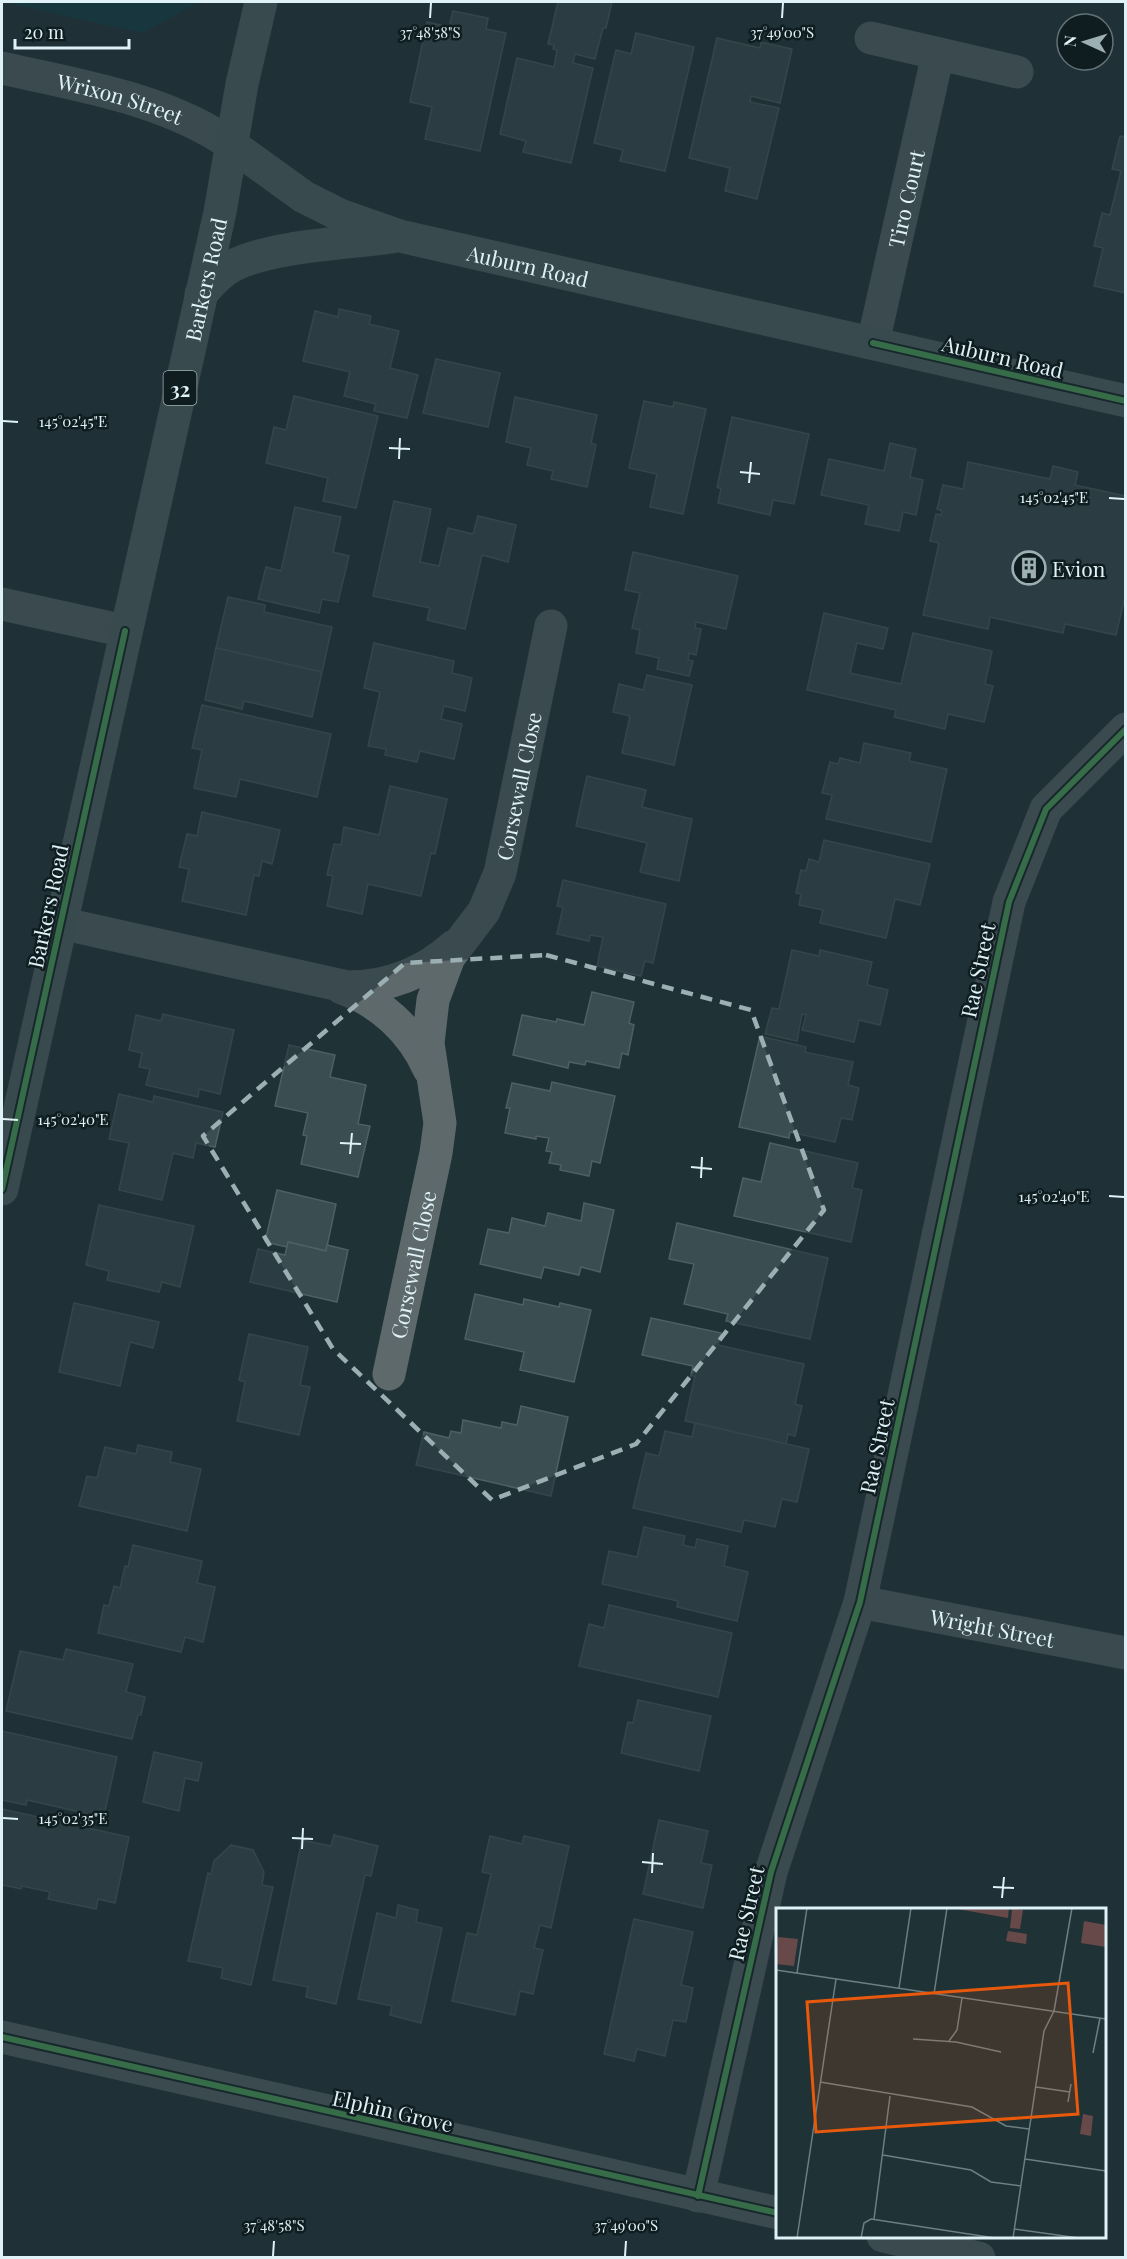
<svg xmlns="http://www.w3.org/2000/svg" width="1127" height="2259" font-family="'Playfair Display',serif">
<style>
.built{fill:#113d46}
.building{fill:#3a4d51;stroke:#505f63;stroke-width:1.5}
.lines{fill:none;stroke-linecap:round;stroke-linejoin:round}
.minor{stroke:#5e696c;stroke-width:33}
.major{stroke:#5a696c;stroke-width:33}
.cycleway-casing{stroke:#0f1d21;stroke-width:10}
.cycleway{stroke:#56b35d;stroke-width:6}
.marked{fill:none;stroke:#9cafb3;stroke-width:4.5;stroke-dasharray:12 8;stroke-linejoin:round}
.ticks{fill:none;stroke:#dff2f7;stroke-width:2}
.labels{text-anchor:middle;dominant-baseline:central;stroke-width:5;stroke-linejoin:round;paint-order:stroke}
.shield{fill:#0f1d21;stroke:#a1b2b7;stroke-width:1.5}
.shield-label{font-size:20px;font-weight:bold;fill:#dff2f7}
.street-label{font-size:21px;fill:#dff2f7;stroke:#0f1d21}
.poi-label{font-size:21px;fill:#dff2f7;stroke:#0f1d21;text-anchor:start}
.inset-road{fill:none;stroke:#6c7f83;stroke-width:1.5}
.view{fill:#e8590c;fill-opacity:0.15;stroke:#e8590c;stroke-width:3}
.inset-edge{fill:none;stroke:#dff2f7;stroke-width:3}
.ticks-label{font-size:15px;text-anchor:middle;fill:#dff2f7;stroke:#0f1d21;stroke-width:5;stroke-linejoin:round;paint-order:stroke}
</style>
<rect width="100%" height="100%" fill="#1f3236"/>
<path class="built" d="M2 2H199L143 33Z"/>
<g class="building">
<path d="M558 2H612L606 28H603L595 59 575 54 573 63 593 68 571 163 523 152 526 141 500 134 517 58 554 67 557 50 553 49 554 45 548 44Z"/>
<path d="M453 11 488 18 486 29 506 33 480 151 425 139 432 107 410 102 427 22 449 27Z"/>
<path d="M636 33 694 47 665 171 620 161 623 150 594 143 616 50 631 54Z"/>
<path d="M717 38 760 48 761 42 792 49 780 103 751 96 750 102 779 108 757 199 725 191 730 168 689 158Z"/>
<path d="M1120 136 1126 137V293L1094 286 1103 248 1094 246 1102 213 1110 215 1121 171 1112 169Z"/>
<path d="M339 309 371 316 369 324 399 331 390 368 418 375 407 418 374 411 376 404 344 396 350 372 303 361 315 311 338 317Z"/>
<path d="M436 359 500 373 488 427 423 413Z"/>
<path d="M294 396 378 416 356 508 323 501 328 478 266 463 274 427 286 430Z"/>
<path d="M515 397 597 415 591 443 596 445 587 487 551 479 553 471 527 465 531 448 506 442Z"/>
<path d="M644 401 673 407 674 402 706 409 683 514 650 507 657 474 629 468Z"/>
<path d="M732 417 809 434 794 504 773 500 770 515 718 503 721 489 717 487Z"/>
<path d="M890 443 916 449 910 477 923 480 916 515 903 512 899 531 865 524 869 505 821 495 829 459 884 471Z"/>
<path d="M968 462 1050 479 1053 466 1078 472 1075 485 1126 496V592L1116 635 1065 624 1063 633 990 617 988 629 923 615 939 543 930 541 936 514 941 515 942 511 937 509 943 485 963 489Z"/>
<path d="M394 501 431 509 420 562 439 566 448 528 473 534 478 516 516 525 508 562 482 555 465 629 427 620 430 608 373 596Z"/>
<path d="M295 507 341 517 333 552 349 556 338 602 322 599 319 613 258 599 266 567 281 571Z"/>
<path d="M633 552 738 576 726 629 696 622 695 628 701 629 696 655 689 653 688 660 693 661 689 676 657 669 659 658 636 653 640 630 632 628 640 593 625 590Z"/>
<path d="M228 597 265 605 264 612 332 627 322 672 216 648Z"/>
<path d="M824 613 888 628 883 649 857 643 850 673 901 684 913 633 992 651 985 684 993 686 984 722 948 714 945 729 894 717 896 710 807 690Z"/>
<path d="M374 643 454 661 452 673 472 678 465 711 444 706 441 719 462 724 454 759 420 751 417 762 385 755 386 749 368 746 380 692 364 688Z"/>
<path d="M216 648 322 672 312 717 244 701 242 709 205 700Z"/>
<path d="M647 675 692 685 674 765 622 753 630 716 613 712 619 684 643 690Z"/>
<path d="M202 705 331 734 317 797 240 779 236 797 194 788 202 750 192 748Z"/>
<path d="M864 743 911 753 909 761 947 769 931 842 826 819 832 795 822 793 830 762 838 764 840 758 860 763Z"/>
<path d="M587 776 646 790 642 807 692 819 679 881 640 872 647 843 576 826Z"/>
<path d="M390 786 447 799 435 854 431 853 421 896 368 884 362 914 327 906 333 876 327 875 334 844 341 845 344 827 379 835Z"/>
<path d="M202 812 280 830 272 864 262 861 259 876 254 875 246 915 182 901 189 869 179 867 187 834 197 836Z"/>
<path d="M824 840 930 864 920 905 895 899 886 938 820 923 823 910 799 905 801 894 796 893 801 870 806 871 809 859 819 862Z"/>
<path d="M563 880 666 904 653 963 645 961 641 976 597 966 603 937 590 935 589 941 557 934 563 907 557 906Z"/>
<path d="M792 950 819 956 820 950 872 962 867 985 888 990 880 1025 859 1020 854 1042 802 1030 806 1015 802 1014 797 1041 765 1034 772 1008 779 1009Z"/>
<path d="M592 992 634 1002 629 1023 634 1025 628 1055 622 1053 619 1068 586 1061 585 1065 569 1062 568 1068 513 1055 522 1015 556 1022 557 1019 584 1025Z"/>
<path d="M163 1014 234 1030 220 1094 199 1089 198 1097 146 1085 150 1069 139 1067 142 1053 129 1050 136 1015 161 1021Z"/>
<path d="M760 1036 806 1047 805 1052 853 1062 848 1085 859 1088 852 1120 841 1118 835 1142 790 1132 789 1138 739 1127Z"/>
<path d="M289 1045 335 1055 330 1077 366 1085 358 1124 370 1126 358 1177 301 1164 307 1136 303 1135 308 1113 275 1106Z"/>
<path d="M552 1082 615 1096 600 1163 592 1161 589 1176 560 1170 561 1165 549 1163 552 1152 546 1151 549 1138 536 1136V1139L505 1133 510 1108H506L512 1083 550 1091Z"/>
<path d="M119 1094 153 1102 154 1096 223 1112 215 1147 196 1143 193 1158 173 1153 162 1200 119 1190 129 1143 109 1139Z"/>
<path d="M770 1143 858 1163 852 1188 862 1190 851 1242 734 1216 743 1178 761 1182Z"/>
<path d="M277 1190 336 1204 326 1251 288 1242 287 1247 265 1242Z"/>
<path d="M584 1203 614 1210 600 1272 581 1267 579 1275 544 1267 541 1278 480 1264 488 1229 509 1233 512 1218 545 1226 548 1213 581 1221Z"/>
<path d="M99 1205 194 1226 180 1287 162 1282 159 1292 107 1280 109 1271 86 1265Z"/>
<path d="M677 1223 828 1258 810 1339 726 1321 728 1314 684 1304 694 1264 669 1259Z"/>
<path d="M288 1242 326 1251 327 1245 348 1250 337 1302 250 1282 258 1249 285 1255Z"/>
<path d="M475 1294 523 1305 524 1299 559 1307 560 1303 591 1310 574 1382 520 1370 524 1352 465 1339Z"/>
<path d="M74 1303 159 1322 153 1348 130 1342 120 1386 59 1372Z"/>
<path d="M651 1318 721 1333 718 1345 804 1364 795 1404 802 1406 795 1436 788 1434 786 1444 685 1421 695 1376H691L693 1366 642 1355Z"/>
<path d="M249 1334 308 1347 300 1385 310 1387 299 1435 237 1421 245 1382 239 1380Z"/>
<path d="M521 1406 568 1417 551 1496 416 1465 424 1432 449 1438 451 1431 461 1433 463 1420 501 1428 502 1422 517 1425Z"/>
<path d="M695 1423 809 1449 797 1502 782 1499 775 1527 744 1520 741 1532 633 1508 646 1453 659 1456 665 1431 692 1437Z"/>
<path d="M138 1445 172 1452 170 1462 201 1469 187 1531 79 1506 87 1476 97 1478 105 1447 136 1454Z"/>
<path d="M644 1527 685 1536 683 1545 695 1548 697 1539 728 1546 724 1566 748 1572 737 1621 677 1607 678 1601 602 1584 609 1551 637 1557Z"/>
<path d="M133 1545 202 1561 197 1583 215 1587 203 1642 185 1637 181 1652 98 1633 104 1605 109 1606 114 1586 120 1588 125 1566 128 1567Z"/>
<path d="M609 1605 732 1633 718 1697 579 1666 589 1624 604 1628Z"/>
<path d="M66 1649 133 1664 126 1692 145 1697 141 1715H138L132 1739 6 1711 20 1651 63 1660Z"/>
<path d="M638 1700 711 1716 699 1771 621 1753 628 1722 633 1723Z"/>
<path d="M2 1731 117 1757 105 1811 99 1810 98 1816 27 1800 26 1805 2 1800Z"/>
<path d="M154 1752 202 1763 198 1781 185 1778 179 1811 143 1802Z"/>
<path d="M2 1809 129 1837 115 1903 98 1899 96 1909 48 1899 50 1892 22 1886 21 1889 2 1885Z"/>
<path d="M659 1820 708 1831 701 1863 712 1865 703 1908 643 1894Z"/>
<path d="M334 1835 378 1846 371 1876 365 1875 336 2004 306 1997 308 1987 273 1980 302 1840 331 1846Z"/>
<path d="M490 1836 522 1844 524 1836 569 1846 551 1928 540 1925 534 1948 543 1950 533 1994 520 1991 515 2015 452 2001 467 1933 477 1935 491 1874 482 1872Z"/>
<path d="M231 1845 253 1850 264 1872 262 1885 273 1887 251 1985 221 1978 223 1968 188 1961 208 1873 211 1874 214 1861Z"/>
<path d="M398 1905 418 1910 416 1922 442 1928 421 2023 390 2015 392 2006 358 1999 377 1913 396 1918Z"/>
<path d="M634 1919 693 1932 681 1985 693 1988 686 2022 673 2020 665 2056 637 2049 634 2061 604 2054Z"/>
</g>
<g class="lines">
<g class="minor">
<path d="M871 38 1017 72"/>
<path id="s1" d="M2 68C78 85 167 99 232 145"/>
<path id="s2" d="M873 343 938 54"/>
<path d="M2 604 125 631"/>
<path d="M60 923 348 987C389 987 424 973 454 946"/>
<path d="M342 988C381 1002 412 1031 429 1069"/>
<path id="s3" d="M389 1374 436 1153 440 1123 428 1043 433 1000 449 957 484 911 500 873 551 626"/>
<path id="s4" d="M860 1602 1126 1653"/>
<path d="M2 2037 778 2213"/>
<path d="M698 2196 771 1872 860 1602 1009 902 1046 809 1126 729"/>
<path d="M883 2236 979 2258"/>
</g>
<g class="major">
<path id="s5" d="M232 145 304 197 340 215 400 236 1126 401"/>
<path d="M201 294C210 284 219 273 232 266 270 246 348 243 392 237"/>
<path id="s6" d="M2 1189 220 212 242 84 261 2"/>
</g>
<defs>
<g id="cycleway">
<path d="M873 343 1126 401"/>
<path d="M2 1189 125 631"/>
<path d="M2 2037 778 2213"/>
<path d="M698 2196 771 1872 860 1602 1009 902 1046 809 1126 729"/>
</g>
</defs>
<use href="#cycleway" class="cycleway-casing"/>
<use href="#cycleway" class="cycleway"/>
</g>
<path d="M0 0H1127V2259H0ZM546 955 751 1010 824 1210 636 1444 492 1500 333 1349 203 1136 405 963Z" fill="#1f3236" fill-opacity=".55" fill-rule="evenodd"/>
<path class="marked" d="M546 955 751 1010 824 1210 636 1444 492 1500 333 1349 203 1136 405 963Z"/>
<path class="ticks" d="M430 18 431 3M782 18 783 3M3 421 18 422M389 448 410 449M399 459 400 438M740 472 760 474M749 483 751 462M1109 498 1124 499M3 1119 18 1120M340 1143 361 1144M350 1154 352 1133M691 1167 712 1169M701 1178 702 1157M1109 1196 1124 1197M3 1818 18 1819M292 1838 313 1839M302 1849 303 1828M642 1862 663 1864M652 1873 653 1853M993 1887 1014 1888M1002 1898 1004 1877M273 2256 274 2241M625 2256 626 2241"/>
<defs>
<symbol id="building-ring" viewBox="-11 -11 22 22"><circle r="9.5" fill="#0f1d21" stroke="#9cafb3" stroke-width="1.5"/><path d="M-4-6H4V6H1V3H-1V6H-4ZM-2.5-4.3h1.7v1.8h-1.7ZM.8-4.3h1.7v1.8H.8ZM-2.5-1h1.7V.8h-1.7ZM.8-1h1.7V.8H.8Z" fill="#9cafb3"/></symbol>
</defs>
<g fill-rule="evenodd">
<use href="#building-ring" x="1010" y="549" width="38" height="38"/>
</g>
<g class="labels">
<rect class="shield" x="163.5" y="371" width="33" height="34" rx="4.5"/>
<g class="shield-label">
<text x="180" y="388">32</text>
</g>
<g class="street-label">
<text stroke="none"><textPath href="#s1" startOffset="122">Wrixon Street</textPath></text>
<text stroke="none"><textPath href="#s2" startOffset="148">Tiro Court</textPath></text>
<text stroke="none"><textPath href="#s5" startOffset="324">Auburn Road</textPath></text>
<text stroke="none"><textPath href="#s6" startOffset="932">Barkers Road</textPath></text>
<text transform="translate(1003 356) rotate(13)">Auburn Road</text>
<text stroke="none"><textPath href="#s3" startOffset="614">Corsewall Close</textPath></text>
<text transform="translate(47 906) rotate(-78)">Barkers Road</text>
<text transform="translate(977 970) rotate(-78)">Rae Street</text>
<text stroke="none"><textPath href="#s3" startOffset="112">Corsewall Close</textPath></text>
<text transform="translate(876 1446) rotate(-78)">Rae Street</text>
<text stroke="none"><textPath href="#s4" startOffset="135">Wright Street</textPath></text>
<text transform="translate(745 1913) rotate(-77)">Rae Street</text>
<text transform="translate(393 2110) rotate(13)">Elphin Grove</text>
</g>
<g class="poi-label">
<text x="1052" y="568">Evion</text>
</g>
</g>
<g transform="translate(776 1908)">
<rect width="330" height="330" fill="#1f3236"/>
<path d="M176 0H233L232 10ZM236 1 247 2 244 21 234 20ZM308 13 330 17V39L305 35ZM232 23 251 26 250 36 230 33ZM2 29 22 31 18 58 0 56ZM307 206 317 208 315 228 304 226Z" fill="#67494a"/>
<path class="inset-road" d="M0 62 330 111M21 65 31 0M123 80 135 0M158 86 171 0M278 103 296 0M137 131 180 134 225 144M173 133 181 122 186 90M317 145 324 110M44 174 196 199 230 218 253 221M260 179 294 184M292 194 295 176M107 247 195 262 215 274 245 278M249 251 330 263M98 311 114 188M238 321 303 330M21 330 60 71M85 330 88 315 95 311 219 330M237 330 268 123 278 103"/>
<path class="view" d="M292 75 302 206 40 224 31 94Z"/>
<rect width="330" height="330" class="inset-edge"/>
</g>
<g class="ticks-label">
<text x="430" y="38">37°48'58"S</text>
<text x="782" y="38">37°49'00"S</text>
<text x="73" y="427">145°02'45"E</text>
<text x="1054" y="503">145°02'45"E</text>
<text x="73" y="1125">145°02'40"E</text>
<text x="1054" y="1202">145°02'40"E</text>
<text x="73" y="1824">145°02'35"E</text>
<text x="274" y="2231">37°48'58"S</text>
<text x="626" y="2231">37°49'00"S</text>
</g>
<rect width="1127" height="2259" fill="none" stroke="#dff2f7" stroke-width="6"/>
<g transform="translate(1085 42) rotate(274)"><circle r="28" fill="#0f1d21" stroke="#627277" stroke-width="1.5"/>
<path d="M0-4.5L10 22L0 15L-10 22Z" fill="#9cafb3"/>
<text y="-9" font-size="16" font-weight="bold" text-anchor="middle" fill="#dff2f7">N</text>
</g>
<path d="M15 39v9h114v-9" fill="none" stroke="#dff2f7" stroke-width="3"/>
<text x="24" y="39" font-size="18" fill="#dff2f7" stroke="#0f1d21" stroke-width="4.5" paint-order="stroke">20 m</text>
</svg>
